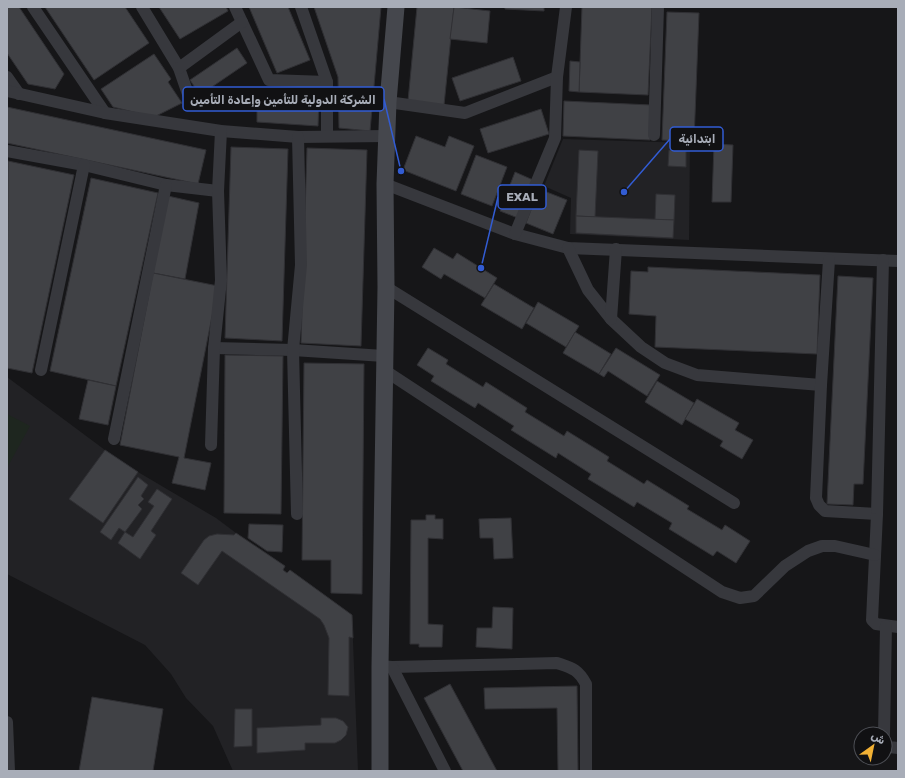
<svg xmlns="http://www.w3.org/2000/svg" width="905" height="778" font-family="Rubik,'Noto Naskh Arabic',sans-serif">
<style>
.built{fill:#222225}
.green{fill:#1e261f}
.building{fill:#404145;stroke:#303034}
.lines{fill:none;stroke-linecap:round;stroke-linejoin:round}
.street{stroke:#37383d;stroke-width:12}
.secondary{stroke:#45474d;stroke-width:17}
.leader{fill:none;stroke:#325cd3;stroke-width:1.5}
.callout-dot{fill:#325cd3;stroke:#111113;stroke-width:1.5}
.callout{fill:#111113;stroke:#325cd3;stroke-width:1.5}
.callout-label{font-size:12px;text-anchor:middle;font-weight:bold;fill:#a8adb8}
</style>
<rect width="100%" height="100%" fill="#161618"/>
<g class="built">
<path d="M563 139 690 143 689 240 570 234 571 198 544 186Z"/>
<path d="M7 377 105 450 138 472 216 518 236 533 285 566 283 570 287 573 290 570 352 615 358 771H233L213 726 186 698 171 674 145 645 7 574Z"/>
</g>
<path class="green" d="M7 414 30 426 7 468Z"/>
<g class="building">
<path d="M7 7H19L64 74 55 89 28 84 7 53Z"/>
<path d="M45 7H125L149 43 94 80Z"/>
<path d="M159 7H226L228 11 180 39Z"/>
<path d="M249 7H288L310 60 277 73Z"/>
<path d="M314 7H381L370 131 339 128 338 77Z"/>
<path d="M417 7H454L444 105 408 101Z"/>
<path d="M454 7 490 11 487 43 450 39Z"/>
<path d="M505 7H544V11L505 9Z"/>
<path d="M582 7H652L648 95 579 92Z"/>
<path d="M667 12 699 13 694 141 662 140Z"/>
<path d="M237 48 247 63 200 95 190 80Z"/>
<path d="M154 54 171 79 168 82 182 103 154 117 113 107 101 89Z"/>
<path d="M513 57 521 81 460 101 452 78Z"/>
<path d="M570 61 580 62 579 92 569 91Z"/>
<path d="M257 96 319 99 318 126 257 122Z"/>
<path d="M564 101 651 105 650 140 563 136Z"/>
<path d="M7 107 206 150 198 184 7 143Z"/>
<path d="M541 109 549 134 488 153 480 129Z"/>
<path d="M416 136 445 147 449 136 474 146 456 191 403 170Z"/>
<path d="M714 144 733 145 731 202H712Z"/>
<path d="M231 147 288 149 282 341 225 338Z"/>
<path d="M307 148 367 150 361 346 301 343Z"/>
<path d="M579 150 598 151 595 217 576 216Z"/>
<path d="M669 150 686 151V167L668 166Z"/>
<path d="M476 155 507 167 492 206 461 194Z"/>
<path d="M8 161 74 175 32 373 7 368Z"/>
<path d="M515 172 533 180 518 218 500 211Z"/>
<path d="M91 178 158 193 116 386 50 371Z"/>
<path d="M539 189 567 200 553 234 526 223Z"/>
<path d="M656 194 675 195 674 220H655Z"/>
<path d="M168 196 199 203 185 279 153 273Z"/>
<path d="M576 216 674 220 673 238 576 233Z"/>
<path d="M434 248 453 259 457 253 497 278 485 298 444 274 441 279 422 267Z"/>
<path d="M648 267 820 275 817 354 655 347 656 316 629 314 631 271 648 272Z"/>
<path d="M153 273 218 286 184 458 211 463 205 490 172 483 179 457 120 445Z"/>
<path d="M838 276 873 278 863 484H854L853 505 827 504Z"/>
<path d="M494 284 534 308 522 329 481 305Z"/>
<path d="M538 302 579 326 566 347 526 323Z"/>
<path d="M575 332 611 354 599 374 563 353Z"/>
<path d="M428 348 448 360 446 364 483 387 486 382 527 408 525 412 564 436 567 431 609 457 607 461 644 484 647 480 689 506 687 509 722 530 725 525 750 541 736 563 717 551 713 556 669 529 672 523 637 502 634 507 588 479 591 474 558 453 556 458 511 430 514 426 478 403 475 408 431 381 434 376 417 365Z"/>
<path d="M616 348 660 375 647 396 608 371 604 377 599 374Z"/>
<path d="M225 355 283 356 281 514 224 513Z"/>
<path d="M304 363 364 364 362 594 331 593V560H302Z"/>
<path d="M88 380 116 386 108 425 79 419Z"/>
<path d="M657 381 694 403 682 425 645 402Z"/>
<path d="M697 399 739 423 735 430 753 440 742 459 720 446 723 441 685 419Z"/>
<path d="M105 450 138 472 103 523 69 499Z"/>
<path d="M138 477 148 485 141 496 144 499 138 505 142 509 125 532 119 528 111 540 100 532Z"/>
<path d="M157 489 172 499 151 531 156 535 140 559 118 543 125 532 133 537 154 506 148 502Z"/>
<path d="M426 515H435V519H443V539L428 538V624L443 625 442 647H419V644H410L411 520H426Z"/>
<path d="M511 518 513 558 494 559 493 538H480L479 519Z"/>
<path d="M249 524 283 525 282 552 267 551 248 538Z"/>
<path d="M236 533 285 566 283 570 287 573 290 570 352 615 353 638 349 637V696L328 695 329 638 324 625 320 619 222 551 198 585 181 573 204 540 209 536 217 534 234 535Z"/>
<path d="M493 607 513 608 512 649 476 647 477 628H492Z"/>
<path d="M450 684 497 771H463L424 698Z"/>
<path d="M577 686 578 771H558L557 708 485 709 484 688Z"/>
<path d="M92 697 163 709 153 771H79Z"/>
<path d="M235 709H252V746L234 747Z"/>
<path d="M321 718H336L343 721 348 727 346 735 341 740 335 743H305V750L257 753V728L321 725Z"/>
</g>
<g class="lines">
<g class="street">
<path d="M33 7 105 113"/>
<path d="M142 7 179 68 189 97"/>
<path d="M235 7 269 80 327 82"/>
<path d="M301 7 327 82V136"/>
<path d="M179 68 242 22"/>
<path d="M7 77 19 94"/>
<path d="M7 91 105 113 221 131 298 137 387 136"/>
<path d="M388 102 465 113 557 77"/>
<path d="M654 135 658 7"/>
<path d="M7 151 84 165 166 185 218 191"/>
<path d="M385 184 515 234 568 248 898 261"/>
<path d="M515 234 555 138 557 77 566 7"/>
<path d="M568 248 588 290 611 319 641 347 665 363 697 375 821 385"/>
<path d="M829 260 821 385 816 498 819 505 825 511 877 514"/>
<path d="M883 260 877 514 872 620 876 624 898 627"/>
<path d="M386 287 734 503"/>
<path d="M611 319 616 249"/>
<path d="M214 348 293 350 384 356"/>
<path d="M41 370 84 165"/>
<path d="M384 370 722 592 740 598 754 596 785 566 808 551 822 546H835L875 555"/>
<path d="M114 439 166 185"/>
<path d="M211 445 214 348 221 280 218 191 221 131"/>
<path d="M297 514 293 350 301 265 298 137"/>
<path d="M380 666 392 667 557 663C572 668 578 669 586 684V771"/>
<path d="M392 667 445 771"/>
<path d="M7 722 9 771"/>
<path d="M884 734 886 626"/>
<path d="M885 742 889 747 898 748"/>
</g>
<path class="secondary" d="M380 771V666L386 287 385 184 388 102 396 7"/>
</g>
<path class="leader" d="M401 171L384 99M624 192L670 139M481 268L498 197"/>
<g class="callout-dot">
<circle cx="401" cy="171" r="4"/>
<circle cx="624" cy="192" r="4"/>
<circle cx="481" cy="268" r="4"/>
</g>
<g class="callout">
<rect x="183" y="87" width="201" height="24" rx="4"/>
<rect x="670" y="127" width="53" height="24" rx="4"/>
<rect x="498" y="185" width="48" height="24" rx="4"/>
</g>
<g class="callout-label">
<text x="283" y="104">الشركة الدولية للتأمين وإعادة التأمين</text>
<text x="697" y="143">ابتدائية</text>
<text x="522" y="201">EXAL</text>
</g>
<rect width="905" height="778" fill="none" stroke="#a8adb8" stroke-width="16"/>
<g transform="translate(873 746) rotate(33)"><circle r="19" fill="#111113" stroke="#4d4f55"/>
<path d="M0-3L7 15L0 10L-7 15Z" fill="#f2b134"/>
<text y="-6" font-size="11" font-weight="bold" text-anchor="middle" fill="#a8adb8">ش</text>
</g>
</svg>
